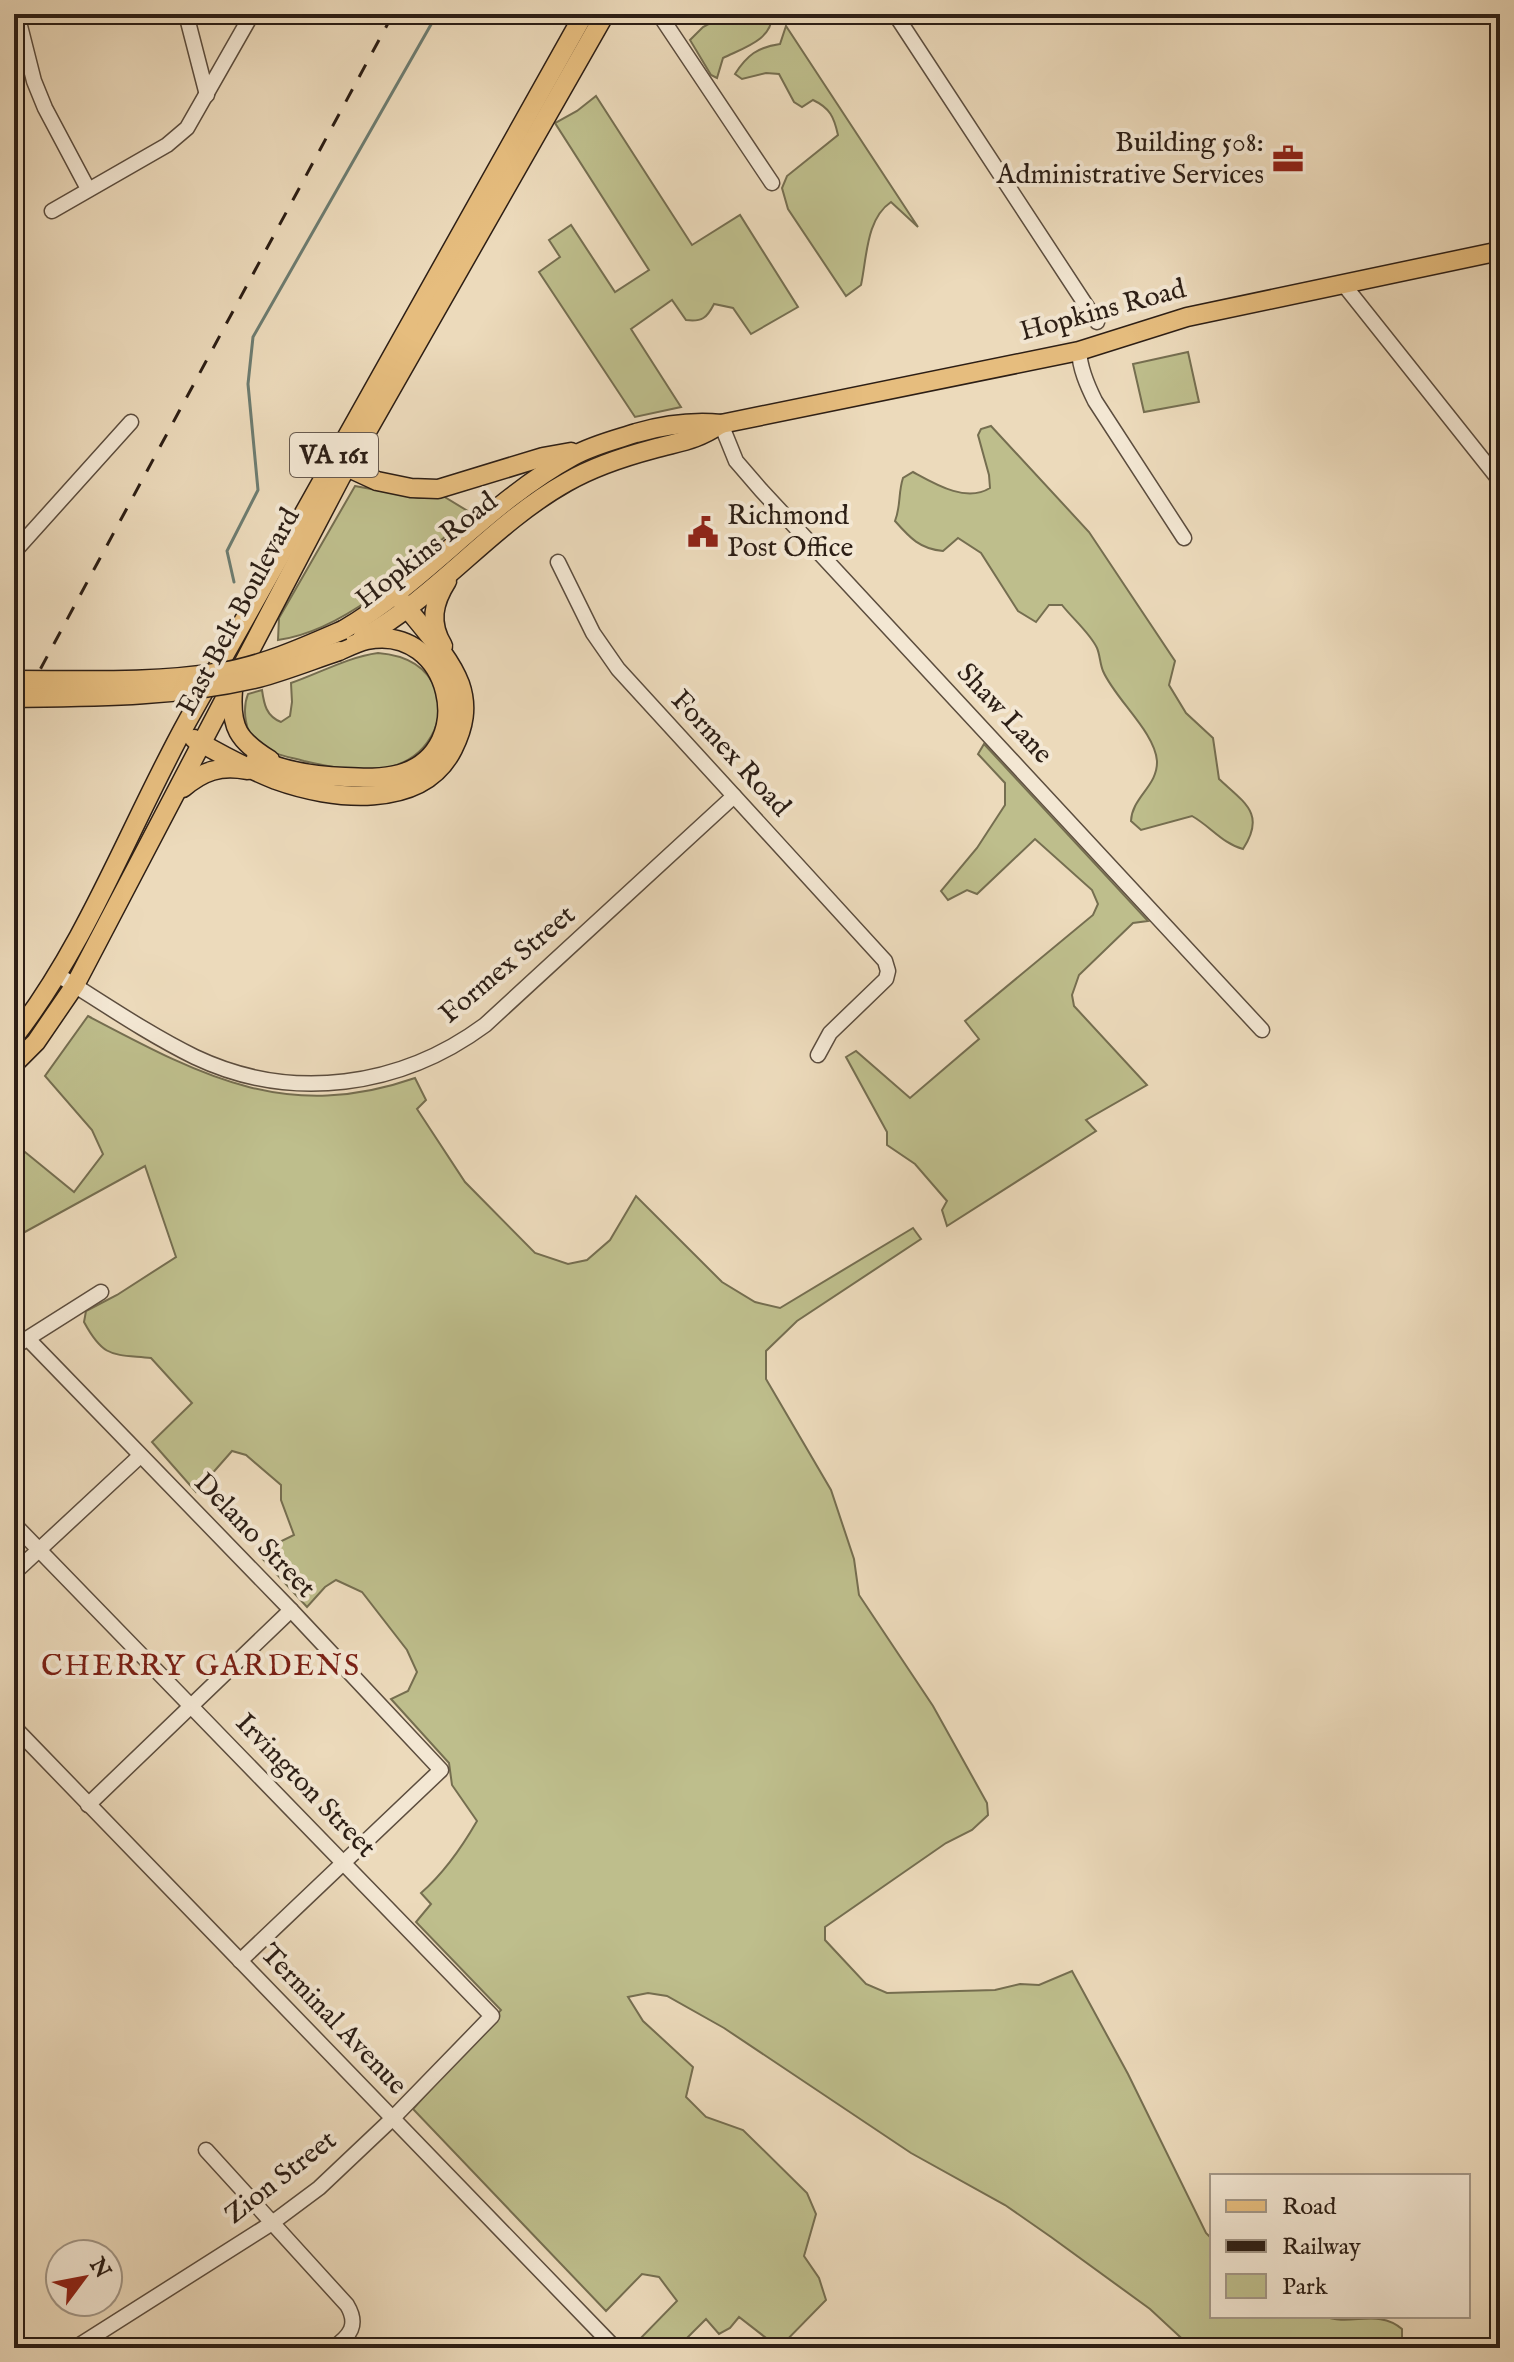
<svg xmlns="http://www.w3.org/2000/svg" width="1514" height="2362" font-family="'IM FELL English',serif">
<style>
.green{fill:#bebe8c;stroke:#756e50;stroke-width:2}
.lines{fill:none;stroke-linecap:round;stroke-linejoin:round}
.stream{stroke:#6d7c70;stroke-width:3}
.minor-casing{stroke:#5c4d3e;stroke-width:17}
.major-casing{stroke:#2c1e15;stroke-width:21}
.minor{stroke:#f3e7d3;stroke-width:14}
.major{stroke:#e6bd7e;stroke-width:18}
.rail{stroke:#2c1e15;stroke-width:3;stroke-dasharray:14 14;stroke-linecap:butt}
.major-bridge-casing{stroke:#2c1e15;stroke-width:21;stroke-linecap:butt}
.major-bridge{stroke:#e6bd7e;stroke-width:18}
.labels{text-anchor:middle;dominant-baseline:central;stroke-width:8;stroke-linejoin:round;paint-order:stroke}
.shield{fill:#f3e7d3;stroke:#685a4e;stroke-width:2}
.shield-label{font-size:26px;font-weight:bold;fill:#2c1e15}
.poi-label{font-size:28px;fill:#2c1e15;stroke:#f3e7d3;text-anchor:end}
.street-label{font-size:28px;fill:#2c1e15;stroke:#f3e7d3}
.neighbourhood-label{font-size:30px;letter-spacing:2px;fill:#7a1f14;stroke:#f3e7d3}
</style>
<rect width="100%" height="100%" fill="#ecdabb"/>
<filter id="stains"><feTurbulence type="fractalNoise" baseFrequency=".0025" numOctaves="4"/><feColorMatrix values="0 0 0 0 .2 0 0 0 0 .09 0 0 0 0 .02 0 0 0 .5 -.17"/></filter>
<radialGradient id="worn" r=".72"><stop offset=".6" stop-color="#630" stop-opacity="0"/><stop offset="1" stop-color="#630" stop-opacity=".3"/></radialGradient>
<g class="green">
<path d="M727 14H772C773 40 743 48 723 58L717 78 711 75 690 40 703 27Z"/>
<path d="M786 26 918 227 891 202C866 219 867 257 861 285L846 296 788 209 782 188 787 176 838 135C834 117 830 108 813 100L802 107 794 102 779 74 766 73 742 79 735 74C747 55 758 47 780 44Z"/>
<path d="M596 96 692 245 740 215 798 307 751 334 733 308 714 304C707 318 702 322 686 320L672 300 631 329 681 407 635 417 539 272 560 257 549 240 571 225 615 292 649 270 555 123 577 111Z"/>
<path d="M1188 352 1199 402 1144 412 1133 364Z"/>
<path d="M991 426 1089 532 1175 661 1169 685 1186 713 1213 738 1219 779C1245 803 1266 814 1243 849 1223 844 1210 826 1192 816L1141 830 1131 821C1132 797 1158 786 1157 761 1155 732 1115 699 1103 671 1100 664 1100 655 1097 648 1090 633 1072 618 1062 605H1049L1036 622 1018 611 981 553 958 538 943 551C920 549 910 538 895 521 901 506 898 493 903 478L913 472C935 484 966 503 990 488L989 475 978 435 981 429Z"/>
<path d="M355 486 419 498 443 496 471 513C419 560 350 630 278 640L279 618Z"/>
<path d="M378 653C403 655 426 664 436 690 441 704 440 717 434 731 410 782 350 772 304 761 290 757 270 754 258 745 245 734 242 709 248 694L262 690C264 704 266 716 281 722L290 716 292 702 291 683C320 673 348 657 378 653Z"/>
<path d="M984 744 1148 921 1133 923 1079 975 1072 995 1074 1006 1147 1085 1086 1120 1096 1131 947 1226 942 1210 947 1201 915 1164 887 1145V1132L846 1057 856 1051 910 1098 979 1039 965 1021 1093 915 1098 904 1092 890 1035 839 977 894 967 890 948 900 941 891 977 848 1005 805V783L978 754Z"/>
<path d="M88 1016C200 1075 286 1123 415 1078L426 1100 417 1109 465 1182 535 1253 568 1264 587 1260 610 1240 636 1196 722 1282 755 1302 780 1308 913 1228 921 1239 797 1321 766 1351V1379L831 1490 854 1559 859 1595 933 1706 987 1803 988 1815 972 1830 946 1843 825 1927V1940L866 1984 887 1993 995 1990 1020 1984 1039 1985 1072 1971 1128 2074 1206 2233 1212 2239V2316H1324C1350 2327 1378 2308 1402 2329V2341L1395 2348H1192L1150 2309 1051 2237 1005 2205 911 2153 724 2028 667 1996 648 1993 628 1997 643 2021 693 2067 686 2097 706 2117 743 2130 807 2193 816 2214 804 2256 819 2278 826 2300 779 2348 739 2317 730 2328 719 2334 706 2319 677 2348 633 2346 677 2301 659 2277 642 2274 606 2311 413 2109 501 2010 416 1922 431 1904 421 1893C444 1873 462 1847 477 1821L452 1785 449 1763 391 1699 408 1691 417 1672 407 1650 362 1592 336 1580 325 1587 307 1607 259 1555 263 1550 294 1535 281 1500V1485L246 1455 232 1451 196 1492 152 1442 192 1403 151 1358C113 1354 104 1359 84 1322L86 1311 117 1295 176 1257 145 1166 14 1238V1143L74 1192 103 1154 92 1130 45 1076Z"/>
</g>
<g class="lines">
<path class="stream" d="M234 582 227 551 258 490 248 384 253 337 437 14"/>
<defs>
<g id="minor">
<path d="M17 14 34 81 45 108 88 189"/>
<path d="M186 14 207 95"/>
<path d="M659 14 772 183"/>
<path d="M895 14 1097 322"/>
<path d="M52 211 167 145 187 128 252 14"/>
<path d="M1344 285 1500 481"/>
<path d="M1079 351C1080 369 1087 385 1095 401L1184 538"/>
<path d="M721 424 736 461 761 490 1262 1030"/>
<path d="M14 552 131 422"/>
<path d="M558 562 593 633 618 669 885 961 888 971 886 979 830 1033 818 1055"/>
<path d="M58 975C103 1003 148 1034 195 1057 292 1103 401 1087 485 1025L734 796"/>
<path d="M29 1340 291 1610 441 1770 240 1961"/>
<path d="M14 1347 101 1292"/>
<path d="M14 1524 492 2016 392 2119 319 2188 272 2223 75 2348"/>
<path d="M14 1573 140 1456"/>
<path d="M14 1727 615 2348"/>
<path d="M88 1805 291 1610"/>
<path d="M206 2150 347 2305C359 2325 350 2336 333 2348"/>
</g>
<g id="major">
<path d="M338 463 377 481 411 488 438 489 543 457 571 452"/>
<path d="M343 630C427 581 487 503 573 456 593 445 614 440 636 433 664 425 691 421 721 424L1079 351 1187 317 1500 251"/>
<path d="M362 638C438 596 492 524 567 482 593 467 623 457 653 449 682 441 695 441 721 424"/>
<path d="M443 646C429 623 433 603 447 581"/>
<path d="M233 690C230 728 238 740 270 760"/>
<path d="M194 739C220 754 248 769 276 780 331 800 422 811 453 749 464 727 468 707 460 684 449 654 416 621 396 594"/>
<path d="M256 758C284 772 315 776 345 777 363 778 382 779 400 774 481 750 450 623 367 640 358 642 348 647 339 651"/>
<path d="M183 788C203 771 220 765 247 770"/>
<path d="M14 1037C88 942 130 825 188 720 318 484 451 249 584 14"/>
<path d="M14 1064 36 1042 75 985 341 477 605 14"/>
</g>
</defs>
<use href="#minor" class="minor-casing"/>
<use href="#major" class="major-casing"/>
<use href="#minor" class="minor"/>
<use href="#major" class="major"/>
<path class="rail" d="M14 718 393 14"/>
<defs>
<g id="major-bridge">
<path d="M14 680C83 680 154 683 222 672 264 665 304 647 343 630"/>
<path d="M14 698C96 697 177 697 258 678 285 671 312 660 339 651"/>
</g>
</defs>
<use href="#major-bridge" class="major-bridge-casing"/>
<use href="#major-bridge" class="major-bridge"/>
</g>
<defs>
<symbol id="office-bare" viewBox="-9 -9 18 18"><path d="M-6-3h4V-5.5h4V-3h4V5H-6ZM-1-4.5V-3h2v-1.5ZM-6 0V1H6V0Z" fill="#8f2418" stroke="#f3e7d3" stroke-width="2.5" paint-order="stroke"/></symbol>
<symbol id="civic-bare" viewBox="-9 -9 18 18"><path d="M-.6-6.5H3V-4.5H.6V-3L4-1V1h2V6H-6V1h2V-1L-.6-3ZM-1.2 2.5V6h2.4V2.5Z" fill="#8f2418" stroke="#f3e7d3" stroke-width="2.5" paint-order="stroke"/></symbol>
</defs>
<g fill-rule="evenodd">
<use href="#office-bare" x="1266" y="137" width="44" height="44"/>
<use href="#civic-bare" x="681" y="510" width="44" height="44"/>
</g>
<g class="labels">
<rect class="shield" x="290" y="433" width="88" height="44" rx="6"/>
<g class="shield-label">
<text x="334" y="455">VA 161</text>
</g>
<g class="poi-label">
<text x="1264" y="143">Building 508:<tspan x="1264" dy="32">Administrative Services</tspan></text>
<text x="727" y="516" text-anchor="start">Richmond<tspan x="727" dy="32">Post Office</tspan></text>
</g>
<g class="street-label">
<text transform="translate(1103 311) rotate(-15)">Hopkins Road</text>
<text transform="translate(427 551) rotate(-38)">Hopkins Road</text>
<text transform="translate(239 612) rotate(-62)">East Belt Boulevard</text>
<text transform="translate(1004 714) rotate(47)">Shaw Lane</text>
<text transform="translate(730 754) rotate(47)">Formex Road</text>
<text transform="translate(508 965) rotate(-40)">Formex Street</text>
<text transform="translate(254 1536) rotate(46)">Delano Street</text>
<text transform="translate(305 1786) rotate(46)">Irvington Street</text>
<text transform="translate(333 2020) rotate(46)">Terminal Avenue</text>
<text transform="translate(281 2178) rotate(-38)">Zion Street</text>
</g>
<g class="neighbourhood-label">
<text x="201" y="1667">CHERRY GARDENS</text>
</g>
</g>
<rect width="1514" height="2362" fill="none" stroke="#ecdabb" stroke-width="48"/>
<rect x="16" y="16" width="1482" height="2330" fill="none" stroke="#2c1e15" stroke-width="4"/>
<rect x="24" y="24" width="1466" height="2314" fill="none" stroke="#2c1e15" stroke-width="2"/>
<rect x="1210" y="2174" width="260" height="144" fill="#f3e7d3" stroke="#a39787" stroke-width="2"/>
<rect x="1226" y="2200" width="40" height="12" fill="#e6bd7e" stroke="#a39787" stroke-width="2"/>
<text x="1282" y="2214" font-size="24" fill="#2c1e15">Road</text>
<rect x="1226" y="2240" width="40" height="12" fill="#2c1e15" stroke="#a39787" stroke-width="2"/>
<text x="1282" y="2254" font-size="24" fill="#2c1e15">Railway</text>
<rect x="1226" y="2274" width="40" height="24" fill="#bebe8c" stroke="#a39787" stroke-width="2"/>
<text x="1282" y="2294" font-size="24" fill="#2c1e15">Park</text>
<g transform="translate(84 2278) rotate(58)"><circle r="38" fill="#f3e7d3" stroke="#a39787" stroke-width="2"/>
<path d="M0-6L14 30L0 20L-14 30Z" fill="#8f2418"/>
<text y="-12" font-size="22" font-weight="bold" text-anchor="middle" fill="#2c1e15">N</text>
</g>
<rect width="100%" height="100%" filter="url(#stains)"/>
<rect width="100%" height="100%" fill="url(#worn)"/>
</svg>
